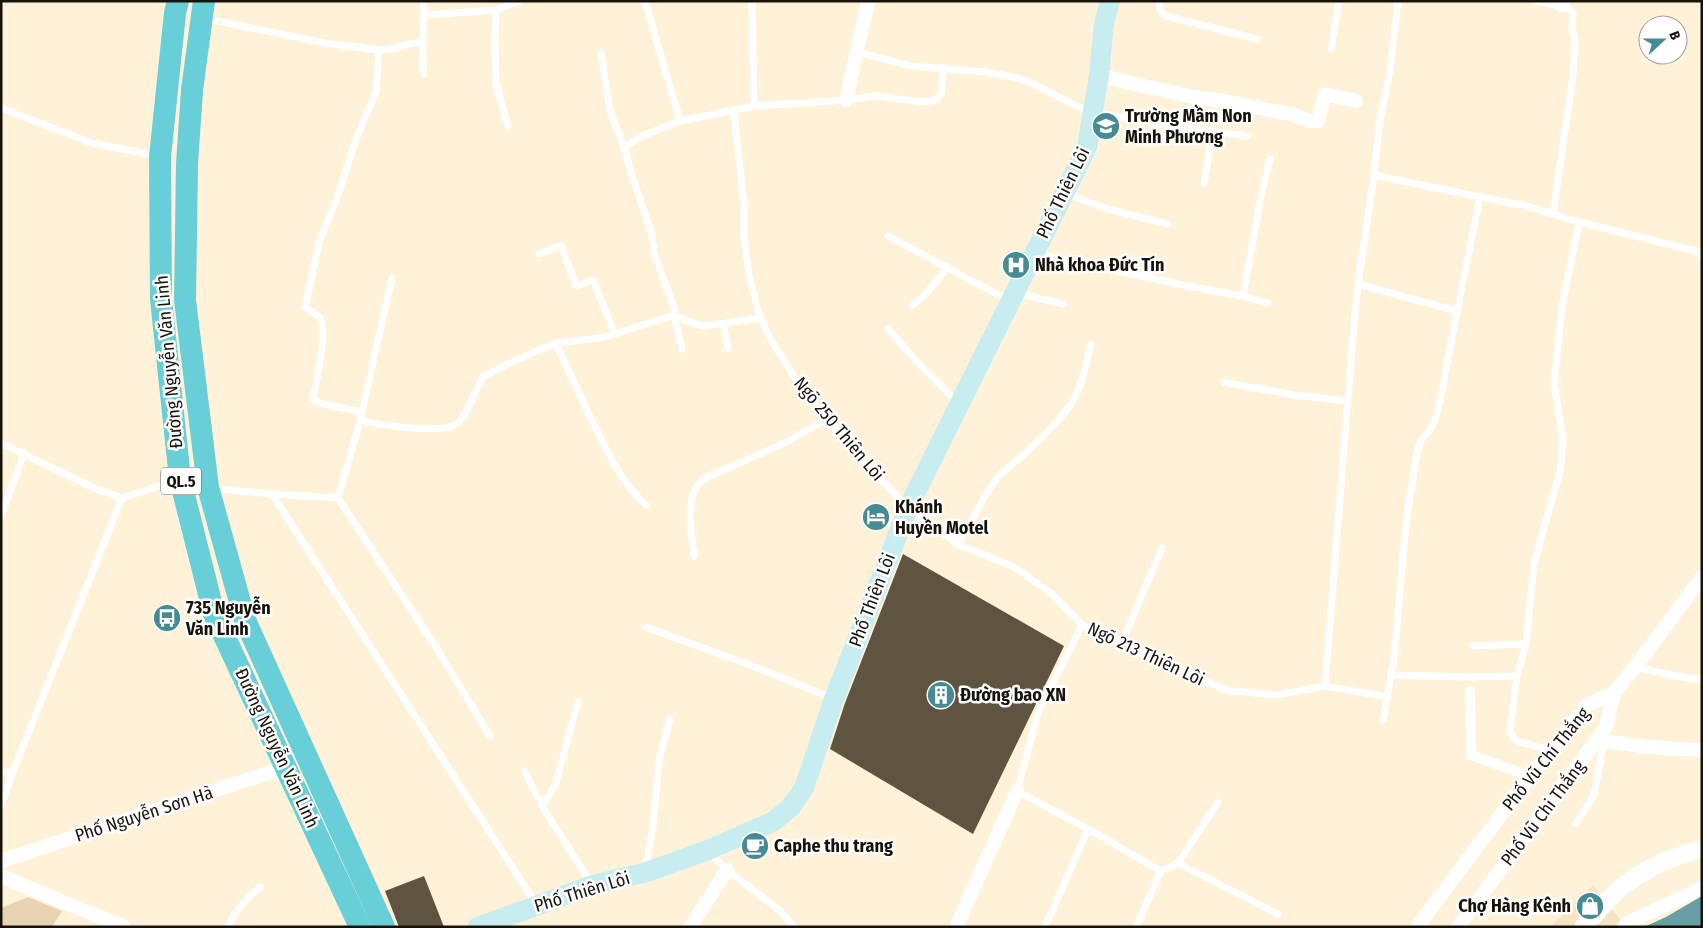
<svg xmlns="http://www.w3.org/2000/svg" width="1703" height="928" font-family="'Fira Sans Condensed',sans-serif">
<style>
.built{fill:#f5e5c5}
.green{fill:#e6d4b2}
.water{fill:#679fa5}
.building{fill:#5f543f}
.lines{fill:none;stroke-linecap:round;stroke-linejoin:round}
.service{stroke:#fff;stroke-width:7}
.pedestrian{stroke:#fff;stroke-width:10}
.minor{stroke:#fff;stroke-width:14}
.tertiary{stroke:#fff;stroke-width:18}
.secondary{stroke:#c7edf1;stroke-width:20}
.trunk{stroke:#68ced8;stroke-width:22}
.labels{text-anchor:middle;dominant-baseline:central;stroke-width:5;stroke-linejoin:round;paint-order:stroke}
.shield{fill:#fff;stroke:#5d5954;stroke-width:1}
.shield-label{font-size:16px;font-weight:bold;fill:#17120a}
.poi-label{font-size:18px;font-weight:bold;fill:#17120a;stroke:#fff;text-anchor:start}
.street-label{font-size:18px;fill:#17120a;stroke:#fff}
</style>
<rect width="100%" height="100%" fill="#fff2d8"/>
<path class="built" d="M1593 885 1626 927H1550Z"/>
<path class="green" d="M28 897 62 911 52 927H1V908Z"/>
<path class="water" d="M1702 896V927H1644L1666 917Z"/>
<g class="building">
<path d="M903 554 1064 646 973 834 830 749 845 703Z"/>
<path d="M424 876 444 927H399L385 891Z"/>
</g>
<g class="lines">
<g class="service">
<path d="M423 1C426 26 420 48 424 74"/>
<path d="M645 1 680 121 754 106 846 100 876 96 923 102 936 100 941 94 944 67"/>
<path d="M752 1 754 106"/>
<path d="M1160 1C1159 9 1160 12 1166 16L1257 39"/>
<path d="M1535 1 1562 6 1573 12 1572 29 1575 39 1573 75 1553 214"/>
<path d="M496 10 495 45 496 84 508 126"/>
<path d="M425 15 496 10 519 1"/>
<path d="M203 18 325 43 379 50 390 49 422 41"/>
<path d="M1331 49 1339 1"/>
<path d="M857 52 912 66 986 72 1013 77 1032 83 1074 105 1092 112 1172 126 1247 136"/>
<path d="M601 53 610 111 624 147"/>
<path d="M1 108 92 143 158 156"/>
<path d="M734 111 744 205V238L749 274 757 307 767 333 804 393 859 456 908 508 957 544 1014 567 1051 593 1082 625 1150 658 1226 690 1277 695 1325 686 1388 697"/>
<path d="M1374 175 1480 197"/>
<path d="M1204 184 1213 131"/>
<path d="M1067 194 1108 209 1168 224"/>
<path d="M888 236 1010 301"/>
<path d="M539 254 561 245 576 286 593 280 615 334"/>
<path d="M1037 254 1183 285 1243 296 1268 303"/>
<path d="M1358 284 1457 311 1439 406 1432 427 1421 440 1417 453 1406 523 1394 658 1383 720"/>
<path d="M1017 293 1063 304"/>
<path d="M1243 296 1261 196 1270 159"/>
<path d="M912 305 924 296 948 267"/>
<path d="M1457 311 1480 197 1527 206 1579 222 1700 252 1702 257"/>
<path d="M674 315 692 323 703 326 761 318"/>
<path d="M674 315 682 349"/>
<path d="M723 324 728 348"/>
<path d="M888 329 922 367 957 402"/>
<path d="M556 343C567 368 579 393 590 417 606 449 619 480 646 505"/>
<path d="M1224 382 1294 395 1347 401"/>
<path d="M362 412 323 404 313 400C316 382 328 332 320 317L305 307 320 239 337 198 356 139 376 92 379 50"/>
<path d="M360 421C381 424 440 435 456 424 467 417 475 391 481 380L484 376 513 361 556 343 605 337 674 315 675 310 655 256 651 231 631 173 624 147 642 136 680 121"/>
<path d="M1 443 94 488 122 498 178 480"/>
<path d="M211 488 272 494 536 904"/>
<path d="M272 494 338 498 437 649 490 736"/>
<path d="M338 498 360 421 392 278"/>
<path d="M1 516 24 453"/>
<path d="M957 544C974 523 981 496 999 476 1007 467 1017 461 1025 453 1041 438 1058 423 1070 405 1082 388 1086 364 1091 344"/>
<path d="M694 556C692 533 682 494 705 478L780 445 827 419"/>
<path d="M1082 625 1038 713 1017 791 1088 829 1161 871"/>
<path d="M645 627 753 666 832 698"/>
<path d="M1121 644 1162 548"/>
<path d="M1472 646 1526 644"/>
<path d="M1635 667 1687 678 1702 679"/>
<path d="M1391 675 1465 677 1517 676"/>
<path d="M1325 686 1353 335 1358 284 1374 175 1379 126 1390 69 1398 1"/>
<path d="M1551 750 1519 742 1514 739 1510 732 1517 676 1526 644 1534 563 1560 472 1563 440 1554 383 1562 307 1579 222"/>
<path d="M1 770 12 774"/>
<path d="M524 770 542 806 591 883"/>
<path d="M1 806 12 774 122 498"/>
<path d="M542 806 555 786 578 702"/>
<path d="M1576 823 1594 795 1604 741"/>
<path d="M708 851 727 870 782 912 793 927"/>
<path d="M1178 863 1278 914"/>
<path d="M647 869 648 854 653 827 659 760 670 719"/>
<path d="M228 927C235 911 246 898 260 887"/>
<path d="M1045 927 1088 829"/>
<path d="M1136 927 1161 871 1178 863 1218 802"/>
</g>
<path class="pedestrian" d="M1470 691 1471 755 1530 776"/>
<g class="minor">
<path d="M1562 6 1563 1"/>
<path d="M1099 75 1139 85 1194 97 1224 101 1294 115 1310 121H1318L1325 94 1356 101"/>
<path d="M846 100 868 1"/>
<path d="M1598 738 1604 741 1647 747 1699 750"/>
<path d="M1 861 286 767"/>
<path d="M1 876 124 927"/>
<path d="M690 927 727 870"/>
<path d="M956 927 1017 791"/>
<path d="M1417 927 1530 776 1587 705 1614 693 1635 667 1702 577"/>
<path d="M1458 927 1606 727 1614 693"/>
<path d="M1624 927 1627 923 1702 888"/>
</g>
<path class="tertiary" d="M1583 927C1595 915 1606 901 1618 890 1642 870 1672 856 1702 849"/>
<path class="secondary" d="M478 927 593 885 647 872 708 850 774 821 790 808 804 788 834 699 908 508 1087 147 1099 75 1104 24 1110 1"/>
<g class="trunk">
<path d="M178 1 175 13 160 157 161 299 180 479 214 614 360 927"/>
<path d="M204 1 192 90 187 164 185 300 208 487 245 620 384 927"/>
</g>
</g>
<defs>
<symbol id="school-disc" viewBox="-11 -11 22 22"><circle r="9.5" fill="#448b93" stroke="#fff"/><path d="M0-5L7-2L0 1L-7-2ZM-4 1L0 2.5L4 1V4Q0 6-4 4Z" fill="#fff"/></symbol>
<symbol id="hospital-disc" viewBox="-11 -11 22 22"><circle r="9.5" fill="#448b93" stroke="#fff"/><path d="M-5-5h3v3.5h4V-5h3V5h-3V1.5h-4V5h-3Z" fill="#fff"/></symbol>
<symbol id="hotel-disc" viewBox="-11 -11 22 22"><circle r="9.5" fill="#448b93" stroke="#fff"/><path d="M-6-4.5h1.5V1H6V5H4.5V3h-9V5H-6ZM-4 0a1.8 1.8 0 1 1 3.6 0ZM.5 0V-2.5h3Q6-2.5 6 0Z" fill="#fff"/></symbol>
<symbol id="bus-disc" viewBox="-11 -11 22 22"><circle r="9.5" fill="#448b93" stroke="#fff"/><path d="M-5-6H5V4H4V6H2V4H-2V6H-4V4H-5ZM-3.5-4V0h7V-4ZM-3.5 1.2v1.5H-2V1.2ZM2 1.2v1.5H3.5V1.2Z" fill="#fff"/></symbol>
<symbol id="building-disc" viewBox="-11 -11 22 22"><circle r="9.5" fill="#448b93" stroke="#fff"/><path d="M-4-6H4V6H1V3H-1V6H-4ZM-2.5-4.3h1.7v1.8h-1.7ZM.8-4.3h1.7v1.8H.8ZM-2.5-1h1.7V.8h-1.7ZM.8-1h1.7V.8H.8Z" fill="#fff"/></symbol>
<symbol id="cafe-disc" viewBox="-11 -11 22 22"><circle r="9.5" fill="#448b93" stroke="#fff"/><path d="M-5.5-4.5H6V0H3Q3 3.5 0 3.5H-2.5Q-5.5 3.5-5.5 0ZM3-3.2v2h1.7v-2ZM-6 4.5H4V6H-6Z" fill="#fff"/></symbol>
<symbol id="shop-disc" viewBox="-11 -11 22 22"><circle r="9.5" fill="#448b93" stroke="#fff"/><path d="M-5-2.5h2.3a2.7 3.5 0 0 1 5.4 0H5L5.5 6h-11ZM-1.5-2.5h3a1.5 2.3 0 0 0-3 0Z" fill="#fff"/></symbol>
</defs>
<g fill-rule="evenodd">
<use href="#school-disc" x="1090" y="110" width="32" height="32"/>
<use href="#hospital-disc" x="1000" y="249" width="32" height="32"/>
<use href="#hotel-disc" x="860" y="501" width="32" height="32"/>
<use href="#bus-disc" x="151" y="602" width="32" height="32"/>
<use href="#building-disc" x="925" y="679" width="32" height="32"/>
<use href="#cafe-disc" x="739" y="830" width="32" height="32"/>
<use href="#shop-disc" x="1574" y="890" width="32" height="32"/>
</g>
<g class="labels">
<rect class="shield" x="161" y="467.5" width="40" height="27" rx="4"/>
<g class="shield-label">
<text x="181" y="481">QL.5</text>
</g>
<g class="poi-label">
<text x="1125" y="116">Trường Mầm Non<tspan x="1125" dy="21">Minh Phương</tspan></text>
<text x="1035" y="265">Nhà khoa Đức Tín</text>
<text x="895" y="507">Khánh<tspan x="895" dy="21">Huyền Motel</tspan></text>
<text x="186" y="608">735 Nguyễn<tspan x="186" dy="21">Văn Linh</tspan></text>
<text x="960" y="695">Đường bao XN</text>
<text x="774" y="846">Caphe thu trang</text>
<text x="1571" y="906" text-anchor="end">Chợ Hàng Kênh</text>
</g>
<g class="street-label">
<text transform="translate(1063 193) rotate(-64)">Phố Thiên Lôi</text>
<text transform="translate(169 362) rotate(-95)">Đường Nguyễn Văn Linh</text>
<text transform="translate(839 429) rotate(50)">Ngõ 250 Thiên Lôi</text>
<text transform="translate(872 600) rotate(-69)">Phố Thiên Lôi</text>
<text transform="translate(1146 654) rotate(25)">Ngõ 213 Thiên Lôi</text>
<text transform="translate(277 748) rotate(65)">Đường Nguyễn Văn Linh</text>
<text transform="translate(1546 759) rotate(-51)">Phố Vũ Chí Thắng</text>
<text transform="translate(1543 813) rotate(-53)">Phố Vũ Chi Thắng</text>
<text transform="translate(144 814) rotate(-18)">Phố Nguyễn Sơn Hà</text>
<text transform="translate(582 892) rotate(-17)">Phố Thiên Lôi</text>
</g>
</g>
<rect width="1703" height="928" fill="none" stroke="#17120a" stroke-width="5"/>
<g transform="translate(1663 40) rotate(69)"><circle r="24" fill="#ffffff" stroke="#a2a09d"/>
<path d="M0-4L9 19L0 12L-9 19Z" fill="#448b93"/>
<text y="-8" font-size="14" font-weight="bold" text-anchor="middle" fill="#17120a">B</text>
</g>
</svg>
